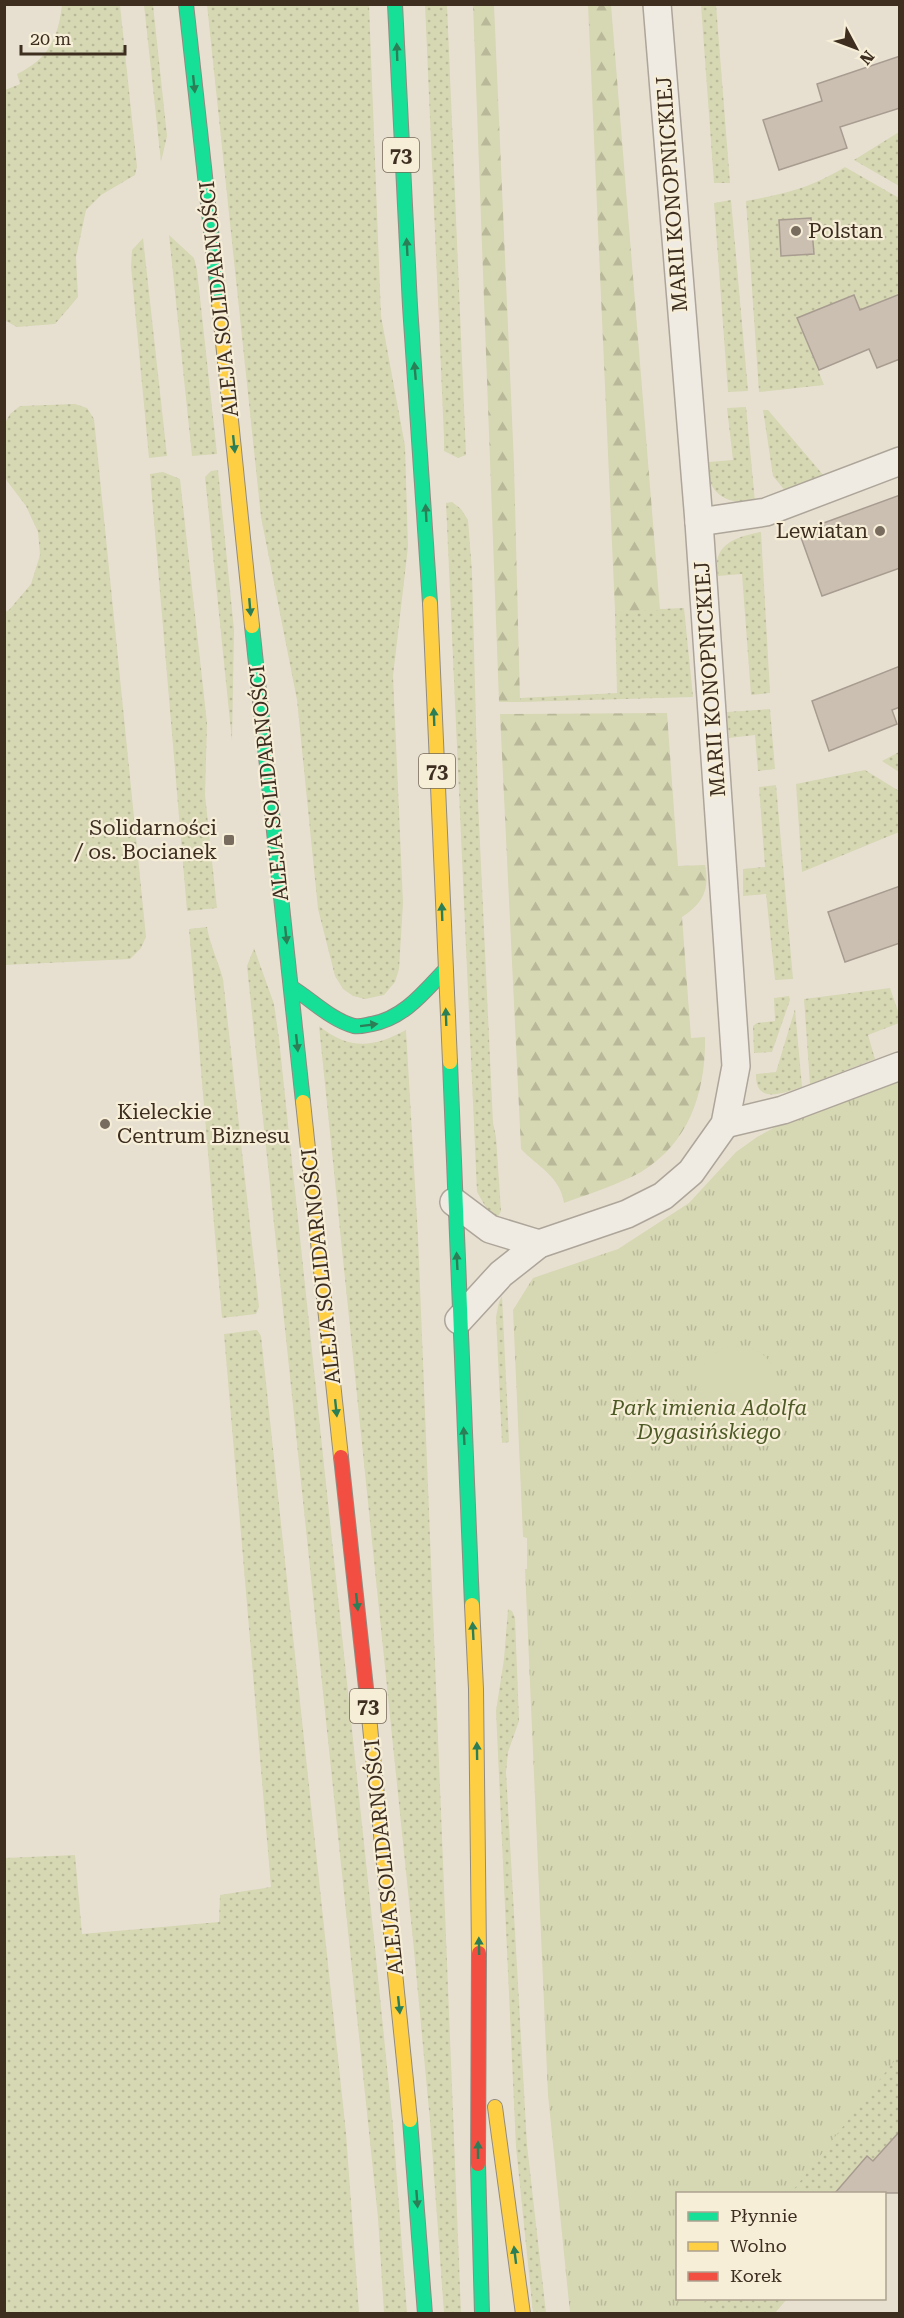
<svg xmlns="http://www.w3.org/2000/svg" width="904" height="2318" font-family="'Roboto Serif',serif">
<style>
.grass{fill:url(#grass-dots);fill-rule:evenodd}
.forest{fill:url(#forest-firs)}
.park{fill:url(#park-tufts)}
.garden{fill:#d6d7b3}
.building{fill:#cbbfb2;stroke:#a89c90;stroke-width:1.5}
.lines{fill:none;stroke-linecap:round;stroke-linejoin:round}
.street-casing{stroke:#ada599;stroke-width:30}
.fast-casing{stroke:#928b80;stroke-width:16}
.slow-casing{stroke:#928b80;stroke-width:16}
.jam-casing{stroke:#928b80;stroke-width:16}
.street{stroke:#efebe3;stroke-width:27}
.fast{stroke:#16e098;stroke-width:14}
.slow{stroke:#ffcf43;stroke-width:14}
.jam{stroke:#f24e42;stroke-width:14}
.oneway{fill:#2b7e56}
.poi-dot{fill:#786c5e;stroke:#f7eed8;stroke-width:2}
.labels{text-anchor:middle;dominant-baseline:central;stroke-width:4.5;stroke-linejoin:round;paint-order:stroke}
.shield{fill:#f7eed8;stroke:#756857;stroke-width:1.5}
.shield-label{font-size:20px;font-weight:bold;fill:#3d2e20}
.street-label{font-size:21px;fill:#3d2e20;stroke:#f7eed8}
.poi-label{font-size:21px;fill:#3d2e20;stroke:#f7eed8;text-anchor:start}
.park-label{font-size:21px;font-style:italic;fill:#4d5a26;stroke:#f7eed8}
</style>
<defs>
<pattern id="grass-dots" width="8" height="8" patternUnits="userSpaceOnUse" patternTransform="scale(1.5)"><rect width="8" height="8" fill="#d6d7b3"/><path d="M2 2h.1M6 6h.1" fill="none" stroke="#b9b99a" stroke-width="1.8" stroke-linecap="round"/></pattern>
<pattern id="forest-firs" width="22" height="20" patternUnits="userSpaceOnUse" patternTransform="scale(1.5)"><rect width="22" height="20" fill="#d6d7b3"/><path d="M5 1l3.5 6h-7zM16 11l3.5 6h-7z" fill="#b9b99a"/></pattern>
<pattern id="park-tufts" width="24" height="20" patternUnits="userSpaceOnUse" patternTransform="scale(1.5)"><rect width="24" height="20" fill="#d6d7b3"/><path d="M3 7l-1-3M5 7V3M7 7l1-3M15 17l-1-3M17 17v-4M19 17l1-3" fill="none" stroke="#b9b99a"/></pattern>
</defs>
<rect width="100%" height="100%" fill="#e7e0d1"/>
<g class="grass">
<path d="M62 5H120L137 167 135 175 101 195 86 210 76 257 78 297 55 324 17 327 4 320 5 90 20 84 17 74C48 59 58 39 62 5Z"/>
<path d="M144 5H153L167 136 161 162Z"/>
<path d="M207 5H369L381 316 405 446 408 547 393 676 403 903 399 969 395 982 384 995 365 999 353 996 343 989 335 976 318 909 297 700 261 517Z"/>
<path d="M425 5H447L466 455 458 458 444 451V438Z"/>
<path d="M701 5H716L730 183H714Z"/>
<path d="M899 132V186L854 160Z"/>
<path d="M845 167 899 198V294L860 310 853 295 797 318 824 385 759 392 746 201C787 193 808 189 845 167ZM811 218 813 254 782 256 779 220Z"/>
<path d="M731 200 748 391 728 392 714 203Z"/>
<path d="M169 235 194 258 197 270 217 454 192 456Z"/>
<path d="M143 238 167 456 149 458 131 267 132 250Z"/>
<path d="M75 404 87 408 94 419 146 937 141 948 130 959 5 965V612L9 610 31 584 40 555 38 532 26 506 7 481 4 472 5 423 10 414 20 406Z"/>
<path d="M746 407 755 502C740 504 720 501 712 486 708 480 709 470 709 462L733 460 727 408Z"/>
<path d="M763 410H768L824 476 786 492 773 476Z"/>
<path d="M218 470 234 630 232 741 205 477 211 471Z"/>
<path d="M163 472 180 479 207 723 205 795 217 908 187 911 150 474Z"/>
<path d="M452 502 461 509 468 520 472 572 478 801 493 1123 496 1137 501 1211 498 1217 488 1211 477 1192 446 503Z"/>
<path d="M761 532 770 693 751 695 742 574 718 576C711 544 736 537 761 532Z"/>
<path d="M684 608 693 697 520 702V698L617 693 615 611Z"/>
<path d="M770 709 775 769 758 771 755 735 729 738 727 712Z"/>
<path d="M899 752V772L882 761Z"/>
<path d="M865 770 899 791V832L802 872 796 784Z"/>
<path d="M776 785 793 979 775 980 766 894 743 896V869L765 867 759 787Z"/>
<path d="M207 927C210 945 218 961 223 979L259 1307 256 1314 222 1318 189 929Z"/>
<path d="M254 948 274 1004 279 1039 374 1938 393 2126 407 2313H384L378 2218 247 966Z"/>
<path d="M890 988 899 1014V1023L868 1035 875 1059 810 1084 804 999Z"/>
<path d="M789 996 790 1000 772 1052 754 1053 753 1026 757 1023 775 1021 774 998Z"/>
<path d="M795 1009 802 1087C785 1092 755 1106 756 1074L776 1072Z"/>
<path d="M319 1026C349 1050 373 1048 406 1030L418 1237 461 2313H444L430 2121 413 1940Z"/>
<path d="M502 1296 509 1442 502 1443 496 1317 499 1302Z"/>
<path d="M257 1330 261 1336 346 2133 359 2313H5V1858L75 1855 82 1934 219 1922 220 1895 271 1887 224 1334Z"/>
<path d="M508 1609 512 1611 515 1618 519 1721 508 1752 506 1772 527 2145 546 2313H533L516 2147 496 1711 504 1659Z"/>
<path d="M899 2027V2159L885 2147 873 2161 867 2157 846 2194 775 2193Z"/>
<path d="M678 2298 787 2299 775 2313H622Z"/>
</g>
<g class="forest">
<path d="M473 5H494L514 465 520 702H499Z"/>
<path d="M588 5H611L660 610 615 611Z"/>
<path d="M667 713 678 866 705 865C710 890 703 903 682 917L691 1038 705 1037C706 1090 690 1143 641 1172 617 1185 589 1194 564 1203 560 1176 538 1167 521 1149L500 714Z"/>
</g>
<path class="park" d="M899 1081V2055L791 2193 678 2194V2298L708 2299 696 2313H570L548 2095 525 1569H527V1538L523 1537 513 1310 533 1278 618 1249 689 1203 736 1152 757 1137 777 1126Z"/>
<circle class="garden" cx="738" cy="1386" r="40"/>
<g class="building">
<path d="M900 56V108L840 127 847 148 779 170 763 120 822 101 817 84Z"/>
<path d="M811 218 814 254 781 256 779 220Z"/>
<path d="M900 294V359L877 368 869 349 819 370 797 318 854 295 860 310Z"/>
<path d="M900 495V568L822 596 799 532Z"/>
<path d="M900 666V707L892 710 897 724 829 751 812 701Z"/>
<path d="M900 886V943L845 962 828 912Z"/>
<path d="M900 2131V2193H835L867 2156 873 2161Z"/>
</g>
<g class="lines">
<defs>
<g id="street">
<path d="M699 522 766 512 900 461"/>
<path d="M725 1124 783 1110 900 1066"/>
<path d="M454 1202 490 1229 539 1244"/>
<path d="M459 1320 501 1274 539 1244 627 1214 663 1196 691 1172 725 1124 736 1066 699 522 657 4"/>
</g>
<g id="fast">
<path d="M186 4 219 303"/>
<path d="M395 4 410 306 430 603"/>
<path d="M252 626 303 1102"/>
<path d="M291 987C311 999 331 1020 354 1026 360 1027 366 1025 372 1024 404 1018 424 992 445 970"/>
<path d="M450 1062 472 1605"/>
<path d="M410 2120 425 2314"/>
<path d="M478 2164 482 2314"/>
</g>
<g id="slow">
<path d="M219 303 252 626"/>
<path d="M430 603 450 1062"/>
<path d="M303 1102 341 1457"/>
<path d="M472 1605 476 1689 479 1953"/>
<path d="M367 1697 410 2120"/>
<path d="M495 2107 523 2314"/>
</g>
<g id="jam">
<path d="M341 1457 367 1697"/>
<path d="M478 2164 479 1953"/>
</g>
</defs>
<use href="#street" class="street-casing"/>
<use href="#fast" class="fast-casing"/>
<use href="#slow" class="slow-casing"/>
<use href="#jam" class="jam-casing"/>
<use href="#street" class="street"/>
<use href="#fast" class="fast"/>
<use href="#slow" class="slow"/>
<use href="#jam" class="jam"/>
</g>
<defs><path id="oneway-solid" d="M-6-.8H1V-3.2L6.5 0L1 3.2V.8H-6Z" transform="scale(1.5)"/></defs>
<g class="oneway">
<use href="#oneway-solid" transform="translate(397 52) rotate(-92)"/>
<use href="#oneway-solid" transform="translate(194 84) rotate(84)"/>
<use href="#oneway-solid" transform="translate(407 247) rotate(-93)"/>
<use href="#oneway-solid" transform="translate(415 371) rotate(-95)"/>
<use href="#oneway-solid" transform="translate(234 444) rotate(84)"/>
<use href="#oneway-solid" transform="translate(426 513) rotate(-93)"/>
<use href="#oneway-solid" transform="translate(250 607) rotate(85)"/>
<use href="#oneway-solid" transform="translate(434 717) rotate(-92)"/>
<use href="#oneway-solid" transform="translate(442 912) rotate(-92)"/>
<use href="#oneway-solid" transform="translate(286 935) rotate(84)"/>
<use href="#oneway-solid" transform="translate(446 1017) rotate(-92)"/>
<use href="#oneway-solid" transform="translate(369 1025) rotate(-7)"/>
<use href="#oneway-solid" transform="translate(297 1043) rotate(84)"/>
<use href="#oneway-solid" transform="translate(457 1261) rotate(-93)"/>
<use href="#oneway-solid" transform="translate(336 1408) rotate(84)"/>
<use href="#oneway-solid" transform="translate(464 1436) rotate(-93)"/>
<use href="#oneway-solid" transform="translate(357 1602) rotate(84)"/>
<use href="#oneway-solid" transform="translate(473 1631) rotate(-93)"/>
<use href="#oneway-solid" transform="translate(477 1751) rotate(-91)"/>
<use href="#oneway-solid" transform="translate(479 1946) rotate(-91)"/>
<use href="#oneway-solid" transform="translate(399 2005) rotate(84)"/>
<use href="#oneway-solid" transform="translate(478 2150) rotate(-90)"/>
<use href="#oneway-solid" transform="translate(417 2199) rotate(86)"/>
<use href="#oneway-solid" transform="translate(515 2255) rotate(-97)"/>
</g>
<g class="poi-dot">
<circle cx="796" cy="231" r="6"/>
<circle cx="880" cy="531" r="6"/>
<rect x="223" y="834" width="12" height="12" rx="3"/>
<circle cx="105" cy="1124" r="6"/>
</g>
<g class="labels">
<g class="shield">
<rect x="383" y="138" width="36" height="34" rx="4.5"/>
<rect x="419" y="754" width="36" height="34" rx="4.5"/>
<rect x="350" y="1689" width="36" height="34" rx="4.5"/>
</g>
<g class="shield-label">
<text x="401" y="155">73</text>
<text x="437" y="771">73</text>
<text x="368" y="1706">73</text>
</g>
<g class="street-label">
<text transform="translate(672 194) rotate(-94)">MARII KONOPNICKIEJ</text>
<text transform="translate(219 299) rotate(-96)">ALEJA SOLIDARNOŚCI</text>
<text transform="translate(710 679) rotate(-94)">MARII KONOPNICKIEJ</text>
<text transform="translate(269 783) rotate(-96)">ALEJA SOLIDARNOŚCI</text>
<text transform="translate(321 1266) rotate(-96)">ALEJA SOLIDARNOŚCI</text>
<text transform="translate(384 1857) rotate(-96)">ALEJA SOLIDARNOŚCI</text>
</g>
<g class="poi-label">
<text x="808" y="231">Polstan</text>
<text x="868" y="531" text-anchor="end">Lewiatan</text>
<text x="217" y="828" text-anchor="end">Solidarności<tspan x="217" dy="24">/ os. Bocianek</tspan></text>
<text x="117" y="1112">Kieleckie<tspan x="117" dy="24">Centrum Biznesu</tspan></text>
</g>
<g class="park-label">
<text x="709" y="1408">Park imienia Adolfa<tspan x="709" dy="24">Dygasińskiego</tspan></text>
</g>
</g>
<rect width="904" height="2318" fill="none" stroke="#3d2e20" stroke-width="12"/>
<rect x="676" y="2192" width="210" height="108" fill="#f7eed8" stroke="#ada18e" stroke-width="1.5"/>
<rect x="688" y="2212" width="30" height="9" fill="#16e098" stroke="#ada18e" stroke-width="1.5"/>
<text x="730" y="2222" font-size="18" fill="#3d2e20">Płynnie</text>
<rect x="688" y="2242" width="30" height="9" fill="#ffcf43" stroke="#ada18e" stroke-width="1.5"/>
<text x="730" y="2252" font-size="18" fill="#3d2e20">Wolno</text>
<rect x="688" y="2272" width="30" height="9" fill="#f24e42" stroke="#ada18e" stroke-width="1.5"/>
<text x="730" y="2282" font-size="18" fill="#3d2e20">Korek</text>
<g transform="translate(856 48) rotate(131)" stroke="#f7eed8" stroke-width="4.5" paint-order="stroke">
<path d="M0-4.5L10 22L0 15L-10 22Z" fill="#3d2e20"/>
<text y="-9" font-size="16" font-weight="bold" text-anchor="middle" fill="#3d2e20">N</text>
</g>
<path d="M21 45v9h104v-9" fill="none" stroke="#3d2e20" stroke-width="3"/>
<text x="30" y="45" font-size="18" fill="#3d2e20" stroke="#f7eed8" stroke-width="4.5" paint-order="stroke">20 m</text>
</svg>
